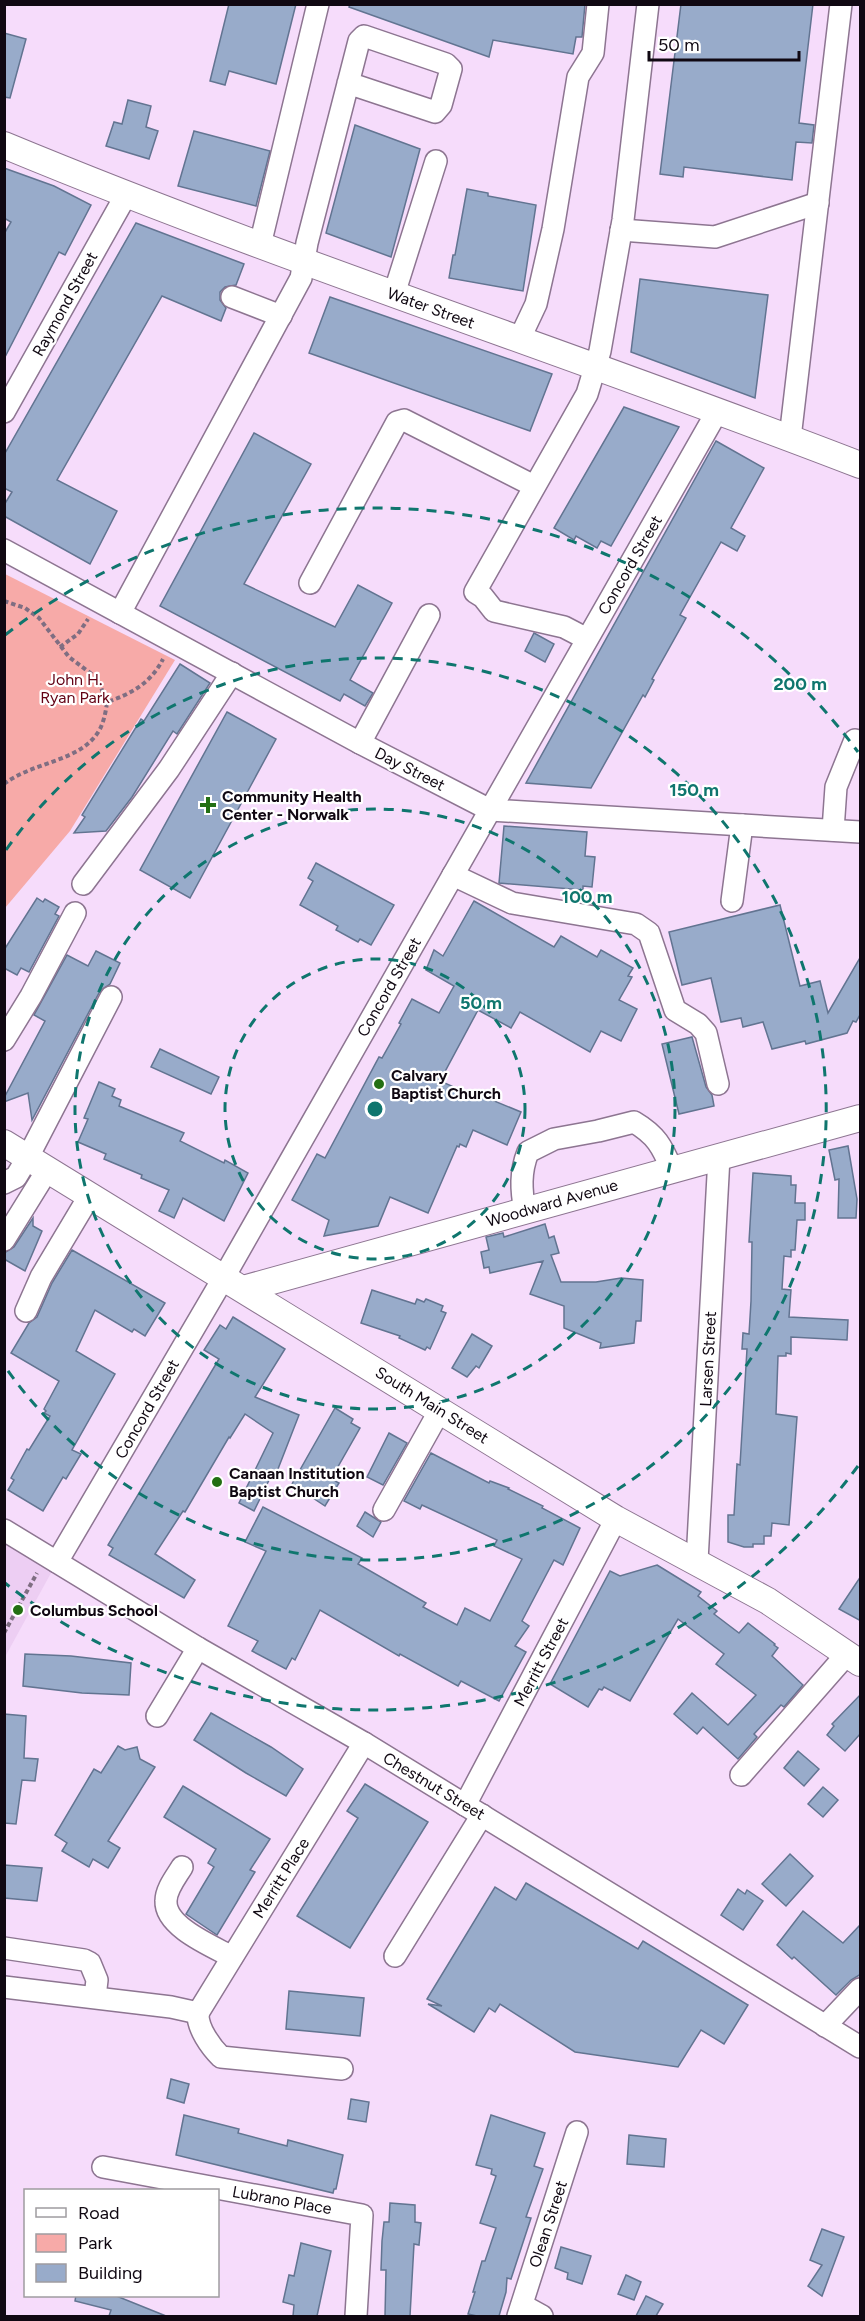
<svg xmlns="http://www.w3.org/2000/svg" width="865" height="2321" font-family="Figtree,sans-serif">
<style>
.built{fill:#edcef3}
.green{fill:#f7aaa8}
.building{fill:#98abca;stroke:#627491;stroke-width:1.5}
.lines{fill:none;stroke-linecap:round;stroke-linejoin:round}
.minor-casing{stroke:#8d7591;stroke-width:24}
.major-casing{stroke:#8d7591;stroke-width:28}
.path{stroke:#7f6e82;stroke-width:4;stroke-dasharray:4.5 3;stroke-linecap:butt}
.minor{stroke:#fff;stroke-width:21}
.major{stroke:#fff;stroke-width:26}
.ring{fill:none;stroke:#0f766e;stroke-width:3;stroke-dasharray:10 8}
.poi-dot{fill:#236f13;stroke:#fff;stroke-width:2}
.labels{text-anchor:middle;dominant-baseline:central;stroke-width:4.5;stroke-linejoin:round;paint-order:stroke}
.street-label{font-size:16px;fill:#100812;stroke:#fff}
.park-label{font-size:16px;fill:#620113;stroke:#fff}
.poi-label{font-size:16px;font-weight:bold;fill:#100812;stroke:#fff;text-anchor:start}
.centre{fill:#0f766e;stroke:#fff;stroke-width:3}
.ring-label{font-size:18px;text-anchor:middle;font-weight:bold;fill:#0f766e;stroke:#fff;stroke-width:4.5;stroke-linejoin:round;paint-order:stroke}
</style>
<rect width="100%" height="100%" fill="#f6dcfb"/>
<path class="built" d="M5 1533 57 1562 5 1657Z"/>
<path class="green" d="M5 574 175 660 70 831 5 908Z"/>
<g class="building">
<path d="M229 4H296L276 84 229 71 225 85 210 81Z"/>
<path d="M350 4H585L582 37H576L573 54 493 40 489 57 349 7Z"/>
<path d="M681 4H813L799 123 814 125 812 143 796 142 792 180 684 167 683 177 660 174Z"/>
<path d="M4 33 26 39 10 98 4 97Z"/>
<path d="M128 100 151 106 146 127 158 131 149 159 106 146 114 122 122 124Z"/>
<path d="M355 125 420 149 391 257 326 233Z"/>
<path d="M194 131 270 151 256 206 178 186Z"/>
<path d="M4 168 54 186 91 205 65 255 59 252 4 359V234L11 222 4 218Z"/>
<path d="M467 189 488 193V196L536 205 523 291 449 278 453 255H455Z"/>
<path d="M136 223 244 264 236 285 225 287 220 292V300L226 308 221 321 162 296 57 480 117 511 90 564 4 516V505L12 492 4 488V455Z"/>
<path d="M640 279 768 295 755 398 631 352Z"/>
<path d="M330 297 552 374 530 431 309 353Z"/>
<path d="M624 407 679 427 611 546 601 541 597 548 576 536 574 540 554 528Z"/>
<path d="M254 433 311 464 244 584 335 627 358 585 392 603 350 680 373 693 365 706 344 694 340 701 160 606Z"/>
<path d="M716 441 764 468 731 528 745 536 737 551 721 542 680 615 686 618 652 679 654 680 645 697 643 695 591 788 526 783Z"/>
<path d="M534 633 554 644 545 662 525 651Z"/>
<path d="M180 664 210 683 177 734 173 731 132 797 106 831 74 833 85 817 82 815 141 719 144 721Z"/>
<path d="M227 712 276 739 190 898 140 870Z"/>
<path d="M504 826 587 832 585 856 595 857 592 887 583 886V890L499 883Z"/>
<path d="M316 863 394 905 371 945 360 939 358 942 336 930 338 926 300 905 313 881 308 878Z"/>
<path d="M37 898 43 902 45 899 59 907 55 914 59 916 29 972 21 968 17 975 4 968V950Z"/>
<path d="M474 901 554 947 561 936 597 957 601 950 633 968 628 976 632 977 619 1000 637 1009 621 1041 601 1031 590 1052 520 1012 511 1028 478 1010 440 1081 474 1096 475 1093 521 1112 507 1145 473 1130 466 1147 460 1144 459 1147 457 1146 428 1213 390 1197 378 1226 324 1236 329 1220 292 1200 317 1154 325 1158 379 1057 382 1058 401 1024 399 1023 412 999 439 1013 454 986 426 970 434 950 443 956Z"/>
<path d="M780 905 800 986 820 981 828 1013 861 956V1013L856 1022 853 1021 847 1033 806 1044 805 1041 772 1049 763 1022 743 1027 741 1018 721 1022 711 978 682 985 669 932Z"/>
<path d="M96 951 120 963 110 984 100 991 32 1120 28 1093 4 1102V1098L45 1021 34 1015 67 955 88 966Z"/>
<path d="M692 1037 706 1087 712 1095 714 1106 679 1114 662 1044Z"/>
<path d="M160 1049 219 1077 211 1094 151 1067Z"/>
<path d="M99 1082 115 1089 112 1096 121 1100 119 1106 184 1133 180 1141 224 1163 225 1160 248 1173 224 1221 183 1198 174 1218 159 1211 169 1190 141 1178 142 1175 104 1159 106 1154 78 1142 88 1119 84 1118Z"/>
<path d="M848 1146 857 1199 856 1218H838L839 1179 835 1180 829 1150Z"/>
<path d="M753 1173 791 1176V1185H796L795 1203H805V1220H797L795 1250H791V1257L784 1256 782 1289 791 1290 789 1317 848 1320 847 1340 791 1337V1354L786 1353V1356H778L776 1414 797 1417 789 1525 772 1523 771 1536H764V1544H753V1547H744L728 1542V1515H734L737 1464 740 1465 747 1349H742L743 1333 749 1334 751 1301 752 1242H749Z"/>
<path d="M33 1218V1226L42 1231 25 1271 4 1259V1253L14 1247Z"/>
<path d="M545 1224 549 1238 554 1236 559 1253 551 1255 561 1282H596L621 1278 643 1280 641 1321H636L634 1343 600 1348 601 1343 564 1328V1306L530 1294 543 1261 490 1273 489 1267 484 1268 481 1252 489 1250 486 1237 503 1233 504 1237Z"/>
<path d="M72 1250 165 1303 145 1336 134 1329 132 1332 95 1310 76 1351 115 1374 72 1450 81 1454 66 1479 63 1477 43 1511 8 1490 14 1480 11 1478 27 1449 29 1450 50 1416 44 1413 46 1411 44 1409 59 1381 11 1353 29 1323 37 1317 52 1283Z"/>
<path d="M372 1290 415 1304 417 1299 424 1302 426 1299 443 1306 441 1311 446 1313 430 1349 427 1347 425 1350 399 1338 400 1336 361 1323Z"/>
<path d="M233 1317 285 1349 255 1397 299 1415 276 1474 273 1472 254 1511 239 1503 273 1433 245 1414 230 1438 229 1437 185 1512 183 1511 155 1554 195 1580 184 1598 109 1555 113 1548 108 1545 219 1359 204 1350 220 1325 226 1329Z"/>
<path d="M472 1334 492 1346 479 1368 476 1366 467 1377 452 1368Z"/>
<path d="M335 1408 353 1419 351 1423 360 1428 331 1479 339 1483 325 1506 292 1484Z"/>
<path d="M389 1433 407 1443 383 1485 367 1477Z"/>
<path d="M431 1453 489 1483 490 1481 509 1488 508 1489 543 1506 542 1508 580 1528 563 1565 554 1560 522 1621 529 1626 515 1646 526 1652 499 1701 461 1681 458 1686 400 1654 399 1656 320 1610 295 1660 292 1658 286 1669 252 1651 258 1641 228 1626 266 1551 245 1542 263 1507 362 1558 358 1564 426 1603 423 1607 457 1625 465 1608 490 1621 522 1559 494 1546 497 1540 422 1505 420 1509 404 1501Z"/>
<path d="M365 1512 381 1522 373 1537 357 1526Z"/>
<path d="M657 1565 701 1592 698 1596 717 1611 714 1614 739 1633 748 1623 775 1644 774 1645 778 1648 772 1656 803 1685 784 1707 781 1705 754 1734 757 1737 738 1759 703 1727 697 1734 674 1714 692 1693 728 1725 756 1695 716 1664 724 1654 678 1619 630 1701 604 1687 602 1690 599 1689 588 1707 550 1684 610 1571 620 1576Z"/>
<path d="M861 1576V1621L839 1609Z"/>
<path d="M25 1654 71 1656 131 1663 129 1695 82 1693 23 1686Z"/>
<path d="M861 1694V1733L845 1751 827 1735 834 1726 832 1724Z"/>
<path d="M211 1713 271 1747 303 1769 286 1796 246 1773 194 1740Z"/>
<path d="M4 1714 26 1716 24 1758 38 1759 35 1781 22 1780 16 1824 4 1823Z"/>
<path d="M118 1746 125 1750 137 1747 140 1759 155 1767 108 1841 120 1848 108 1868 93 1859 89 1867 62 1851 67 1843 55 1835 94 1769 101 1773Z"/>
<path d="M798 1751 819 1769 804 1786 784 1768Z"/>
<path d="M365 1784 428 1822 350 1948 297 1916 358 1818 347 1811Z"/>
<path d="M183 1786 270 1839 250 1870 255 1872 217 1935 186 1914 214 1867 208 1863 216 1849 164 1817Z"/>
<path d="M823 1787 838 1800 823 1817 808 1804Z"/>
<path d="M790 1854 813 1876 786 1906 762 1884Z"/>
<path d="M4 1865 42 1868 37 1901 4 1898Z"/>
<path d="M526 1883 638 1949 643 1941 748 2005 724 2044 701 2030 678 2067 575 2052 500 2004 495 2012 489 2008 474 2032 428 2004 442 2006 427 1999 495 1887 516 1900Z"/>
<path d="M738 1889 745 1894 747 1890 763 1901 743 1930 721 1915Z"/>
<path d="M803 1911 843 1943 861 1924V1974L851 1980 836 1995 794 1957 792 1959 777 1945Z"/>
<path d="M289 1991 364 1998 360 2036 286 2029Z"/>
<path d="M171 2079 189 2084 184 2103 167 2098Z"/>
<path d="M351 2099 369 2102 366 2122 348 2119Z"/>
<path d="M184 2115 239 2129 238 2133 287 2146 288 2140 343 2155 336 2189H334L333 2193 176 2155Z"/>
<path d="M491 2115 545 2133 534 2166 543 2169 526 2217 531 2218 511 2279 507 2278 506 2292 499 2316H477L468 2314 475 2292H473L482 2261H485L496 2228 480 2223 496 2176 491 2174 492 2169 476 2165Z"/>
<path d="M629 2135 666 2139 664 2167 627 2164Z"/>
<path d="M390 2203 415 2205V2222L421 2223 419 2245 414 2244 410 2316H385L386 2270H381L382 2241 384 2222H389Z"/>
<path d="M822 2229 844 2237 822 2296 808 2286 822 2265 810 2260Z"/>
<path d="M301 2243 331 2251 317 2316H293L294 2305 283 2302 289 2275 294 2276Z"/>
<path d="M561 2247 591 2256 582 2284 567 2279 568 2273 555 2268Z"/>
<path d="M626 2275 641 2282 634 2300 618 2294Z"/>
<path d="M76 2295H114L166 2316H109L111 2310 75 2301Z"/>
<path d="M646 2296 663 2304 656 2316H636Z"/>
</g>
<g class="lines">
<defs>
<g id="minor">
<path d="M621 230 715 237 818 203"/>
<path d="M260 245 318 4"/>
<path d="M394 294 436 161"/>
<path d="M232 297 281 316"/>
<path d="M519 340 536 304 553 229 578 77 593 53 598 4"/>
<path d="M4 412 126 195"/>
<path d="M790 438 841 4"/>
<path d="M4 550 360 743 490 810 860 832"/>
<path d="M310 583 397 422 404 420 534 486"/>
<path d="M120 613 301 278 307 243 359 41 364 36 446 64 451 69 441 105 435 112 348 83"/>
<path d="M587 639 564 627 494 611 483 597 475 592 587 394 600 351 623 220 648 4"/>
<path d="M360 743 429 615"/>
<path d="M833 830 836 787 855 740"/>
<path d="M453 875 512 903 636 924 649 933 675 1010 698 1024 706 1033 718 1084"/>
<path d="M83 884 169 769 232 673"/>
<path d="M732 901 742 825"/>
<path d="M4 1040 31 996 75 913"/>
<path d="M4 1183 16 1177 28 1157 111 997"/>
<path d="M525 1211C521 1190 520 1172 528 1152L554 1139 598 1131 634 1122C656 1135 662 1146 672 1170"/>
<path d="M4 1240 48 1169"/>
<path d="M26 1311 41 1277 90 1195"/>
<path d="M384 1510 440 1410"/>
<path d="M4 1530 198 1648 364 1743 860 2047"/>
<path d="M697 1561 719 1157"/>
<path d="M57 1562 224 1277 718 410"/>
<path d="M157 1716 198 1648"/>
<path d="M741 1775 847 1654"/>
<path d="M465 1805 616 1519"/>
<path d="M182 1867C176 1877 166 1889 166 1901 165 1927 212 1946 232 1957"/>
<path d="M4 1948 84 1960 90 1963 97 1980 95 1997"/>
<path d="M395 1956 482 1815"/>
<path d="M4 1987 171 2007 198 2013"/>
<path d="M198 2013 364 1743"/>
<path d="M198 2013C197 2028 211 2047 221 2057L342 2069"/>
<path d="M825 2026 860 1989"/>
<path d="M103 2167 362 2215 356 2316"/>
<path d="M522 2305 542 2316"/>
<path d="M518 2316 577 2132"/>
</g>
<g id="major">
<path d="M4 145C286 262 576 355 860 465"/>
<path d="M4 1143 616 1519 768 1601 860 1663"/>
<path d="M243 1289 860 1118"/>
</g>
</defs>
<use href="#minor" class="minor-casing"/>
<use href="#major" class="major-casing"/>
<g class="path">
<path d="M4 601 25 608 39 618 69 657 97 678 107 702"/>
<path d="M60 647 78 634 88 619"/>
<path d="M4 784C34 761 82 762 100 729 104 721 106 711 107 702 131 694 151 683 163 659"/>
<path d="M4 1633 37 1573"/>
</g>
<use href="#minor" class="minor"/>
<use href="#major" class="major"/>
</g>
<g class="ring">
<circle cx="375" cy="1109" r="150"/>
<circle cx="375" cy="1109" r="300"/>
<path d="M6 850A451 451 0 1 1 6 1368"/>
<path d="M858 1466A601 601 0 0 1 5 1583M5 635A601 601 0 0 1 858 752"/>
</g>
<g class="poi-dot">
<path d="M205 796h6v6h6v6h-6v6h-6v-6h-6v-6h6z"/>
<circle cx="379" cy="1084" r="6"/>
<circle cx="217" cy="1482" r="6"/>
<circle cx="18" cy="1610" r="6"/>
</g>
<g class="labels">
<g class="street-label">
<text transform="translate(65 304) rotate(-61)">Raymond Street</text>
<text transform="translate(431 308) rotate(20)">Water Street</text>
<text transform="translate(630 565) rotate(-60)">Concord Street</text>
<text transform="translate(410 769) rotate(27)">Day Street</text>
<text transform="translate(389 987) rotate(-60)">Concord Street</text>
<text transform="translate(552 1203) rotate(-16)">Woodward Avenue</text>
<text transform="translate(708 1359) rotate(-87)">Larsen Street</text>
<text transform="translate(432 1405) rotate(32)">South Main Street</text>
<text transform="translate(147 1409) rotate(-60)">Concord Street</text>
<text transform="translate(541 1662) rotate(-62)">Merritt Street</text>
<text transform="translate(434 1786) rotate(31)">Chestnut Street</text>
<text transform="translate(281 1878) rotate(-58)">Merritt Place</text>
<text transform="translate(282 2200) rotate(10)">Lubrano Place</text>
<text transform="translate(548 2224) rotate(-72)">Olean Street</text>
</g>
<g class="park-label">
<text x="75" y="679">John H.<tspan x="75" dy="18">Ryan Park</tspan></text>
</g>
<g class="poi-label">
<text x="222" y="796">Community Health<tspan x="222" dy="18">Center - Norwalk</tspan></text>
<text x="391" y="1075">Calvary<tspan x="391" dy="18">Baptist Church</tspan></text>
<text x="229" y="1473">Canaan Institution<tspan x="229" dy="18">Baptist Church</tspan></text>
<text x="30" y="1610">Columbus School</text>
</g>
</g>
<circle cx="375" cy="1109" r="9" class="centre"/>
<g class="ring-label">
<text x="800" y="690">200 m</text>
<text x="694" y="796">150 m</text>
<text x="587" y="903">100 m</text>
<text x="481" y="1009">50 m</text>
</g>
<rect width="865" height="2321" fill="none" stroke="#100812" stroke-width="12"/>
<rect x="24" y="2189" width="195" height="108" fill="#ffffff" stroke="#9f9ca0" stroke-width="1.5"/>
<rect x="36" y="2208" width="30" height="9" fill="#ffffff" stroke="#9f9ca0" stroke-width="1.5"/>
<text x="78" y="2219" font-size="18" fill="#100812">Road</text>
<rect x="36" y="2234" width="30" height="18" fill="#f7aaa8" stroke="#9f9ca0" stroke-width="1.5"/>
<text x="78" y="2249" font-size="18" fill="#100812">Park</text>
<rect x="36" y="2264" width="30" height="18" fill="#98abca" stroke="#9f9ca0" stroke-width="1.5"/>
<text x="78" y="2279" font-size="18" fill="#100812">Building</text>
<path d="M649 51v9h150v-9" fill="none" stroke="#100812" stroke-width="3"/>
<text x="658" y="51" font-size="18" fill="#100812" stroke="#ffffff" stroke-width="4.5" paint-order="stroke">50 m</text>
</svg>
